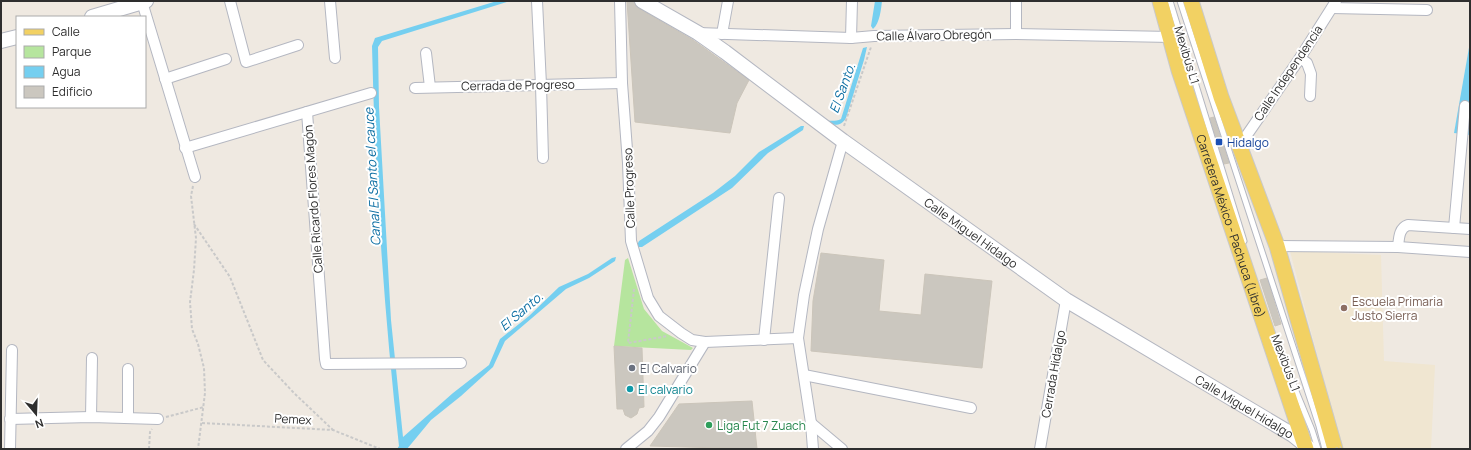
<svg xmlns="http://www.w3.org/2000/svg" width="1471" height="450" font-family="Manrope,sans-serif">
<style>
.education{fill:#f0e6d1}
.green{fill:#b6e59e}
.water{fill:#75cff0}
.building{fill:#cbc7bf;stroke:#cbc5ba}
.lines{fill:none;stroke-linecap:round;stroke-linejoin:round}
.lane-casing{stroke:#b4b7c1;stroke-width:7}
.street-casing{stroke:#b4b7c1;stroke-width:12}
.secondary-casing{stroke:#b4b7c1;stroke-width:16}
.primary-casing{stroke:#c9c9c9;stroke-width:17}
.path{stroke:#c9c9c9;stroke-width:2;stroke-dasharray:3 2;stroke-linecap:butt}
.lane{stroke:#fff;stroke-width:5}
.street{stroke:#fff;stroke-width:10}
.secondary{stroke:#fff;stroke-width:14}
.primary{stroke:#f2d163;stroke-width:15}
.path-bridge{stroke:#c9c9c9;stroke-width:2;stroke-dasharray:3 2;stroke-linecap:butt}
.transit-dot{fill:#1a4fb4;stroke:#fff;stroke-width:1.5}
.education-dot{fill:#8d6e63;stroke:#fff;stroke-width:1.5}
.worship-dot{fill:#6b7280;stroke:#fff;stroke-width:1.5}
.culture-dot{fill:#0f9aa8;stroke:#fff;stroke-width:1.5}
.leisure-dot{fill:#2e9e5b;stroke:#fff;stroke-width:1.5}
.labels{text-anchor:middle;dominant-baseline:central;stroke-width:4;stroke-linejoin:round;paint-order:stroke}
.street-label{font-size:12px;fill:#2e2e2e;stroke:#fff}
.transit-label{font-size:12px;fill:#164399;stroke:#fff;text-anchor:start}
.education-label{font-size:12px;fill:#785e54;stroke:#fff;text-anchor:start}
.worship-label{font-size:12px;fill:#5b616d;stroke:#fff;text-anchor:start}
.culture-label{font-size:12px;fill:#0d838f;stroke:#fff;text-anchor:start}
.leisure-label{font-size:12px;fill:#27864d;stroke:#fff;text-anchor:start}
.water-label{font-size:13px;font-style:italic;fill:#0d6fa3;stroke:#fff}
</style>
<rect width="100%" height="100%" fill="#efe9e1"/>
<path class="education" d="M1290 251 1381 255 1384 361 1435 365 1431 449H1342Z"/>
<path class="green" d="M628 258 644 309 662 331 693 348 691 350 614 346 625 260Z"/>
<g class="water">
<path d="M497 1H510L382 41 378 47 379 107 391 320 403 437 453 393 489 365 500 339 529 316 559 287 588 274 612 258 616 257 615 261 589 278 566 289 505 341 493 367 461 396 431 420 407 449H397L399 446C384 313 375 179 372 46L375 38Z"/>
<path d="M875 1H882C881 9 880 23 873 29L871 26Z"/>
<path d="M1470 42V135L1454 133Z"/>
<path d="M867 47 864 60 846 118C841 127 832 126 824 121 830 120 835 122 841 119L863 48Z"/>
<path d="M801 126H804L803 130 768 153 732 188 642 247H636L639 241 713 193 735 176 759 152Z"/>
</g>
<g class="building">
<path d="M627 1H634L635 5 638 8 693 40 749 80 737 103 730 133 635 122Z"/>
<path d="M1214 117 1229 163 1224 164 1210 118Z"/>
<path d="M821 253 884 260 879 311 921 315 925 274 992 281 982 368 811 351 813 301Z"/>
<path d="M1267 278 1281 324 1275 326 1260 280Z"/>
<path d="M614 346 642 348 644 407 639 408 637 414 631 418 625 415 623 409H617Z"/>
<path d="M752 401 757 449 650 446 679 404Z"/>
</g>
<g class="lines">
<defs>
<g id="lane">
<path d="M1170 1 1244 241"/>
<path d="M1180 1 1319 426 1325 449"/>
<path d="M1284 362 1312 430 1318 449"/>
</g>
<g id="street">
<path d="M230 1 246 62 298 45"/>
<path d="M330 1 335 58"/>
<path d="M537 1 541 85 543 158"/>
<path d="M620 1 622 83 628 163 631 241 648 298 659 316 681 333 692 340 705 342 798 338"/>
<path d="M142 2 195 177"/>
<path d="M1332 8 1427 10"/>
<path d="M698 33 851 38 874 36 1016 34 1171 37"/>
<path d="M722 34 728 1"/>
<path d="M1016 34V1"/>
<path d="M851 38 852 1"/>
<path d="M426 53 430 87"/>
<path d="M1300 58 1307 63 1311 74 1310 96"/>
<path d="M165 79 226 59"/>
<path d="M415 88 622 83"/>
<path d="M307 112 325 359 326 364 461 363"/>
<path d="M1240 145 1300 58 1336 1"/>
<path d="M185 148 371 93"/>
<path d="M1454 228 1465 106"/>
<path d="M1277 246 1398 247 1470 252"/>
<path d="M1398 247C1399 238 1399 228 1408 225L1470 229"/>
<path d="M764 340 779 198"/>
<path d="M128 369V418"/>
<path d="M804 375 971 408"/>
<path d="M91 417 92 358"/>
<path d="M10 419 91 417 158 419"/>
<path d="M811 423 842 449"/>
<path d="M10 449 12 350"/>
<path d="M626 449 648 431 659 417 705 342"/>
<path d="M813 449 811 423 798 338 804 295 818 229 843 141"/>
<path d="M1040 449 1066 300"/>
</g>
<g id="secondary">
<path id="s1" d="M642 1 698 33 725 52 843 141 1066 300 1293 435 1309 448"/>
<path d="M92 17 146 1"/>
<path d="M1 41 17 37"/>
</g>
<g id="primary">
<path id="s2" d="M1160 1 1179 70 1306 449"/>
<path d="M1191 1 1221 97 1277 246 1335 449"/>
</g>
</defs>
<use href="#lane" class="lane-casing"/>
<use href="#street" class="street-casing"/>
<use href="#secondary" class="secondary-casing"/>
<use href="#primary" class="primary-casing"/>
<g class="path">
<path d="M844 126 871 47"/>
<path d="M193 186 191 196 196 238 194 270 190 302 192 329 198 344 204 368 205 393 198 449"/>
<path d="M194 224 230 277 263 360 294 393 333 430"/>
<path d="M634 289 628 343 668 336"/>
<path d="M166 417 204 407"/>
<path d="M202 423 333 430 380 449"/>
<path d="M149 449 150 432 152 429"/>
</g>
<use href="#lane" class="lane"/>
<use href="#street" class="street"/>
<use href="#secondary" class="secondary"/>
<use href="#primary" class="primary"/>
<path class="path-bridge" d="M1335 449 1341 447"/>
</g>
<rect class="transit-dot" x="1215" y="138" width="8" height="8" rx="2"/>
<circle class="education-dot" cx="1344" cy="308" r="4"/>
<circle class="worship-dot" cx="632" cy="368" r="4"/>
<circle class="culture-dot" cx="630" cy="389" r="4"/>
<circle class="leisure-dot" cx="709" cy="425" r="4"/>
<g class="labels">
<g class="street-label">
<text transform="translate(934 35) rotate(-1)">Calle Álvaro Obregón</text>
<text transform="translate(1187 55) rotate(73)">Mexibús L1</text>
<text transform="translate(1288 73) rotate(-56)">Calle Independencia</text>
<text transform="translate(518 85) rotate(-1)">Cerrada de Progreso</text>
<text transform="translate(629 188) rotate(-92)">Calle Progreso</text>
<text transform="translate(313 199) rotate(-94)">Calle Ricardo Flores Magón</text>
<text stroke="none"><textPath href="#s2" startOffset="236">Carretera México - Pachuca (Libre)</textPath></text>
<text stroke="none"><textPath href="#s1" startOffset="403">Calle Miguel Hidalgo</textPath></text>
<text transform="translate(1286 363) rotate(69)">Mexibús L1</text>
<text transform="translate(1053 374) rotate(-80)">Cerrada Hidalgo</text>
<text stroke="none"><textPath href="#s1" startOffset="727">Calle Miguel Hidalgo</textPath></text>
<text transform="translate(293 419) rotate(3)">Pemex</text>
</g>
<g class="transit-label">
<text x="1227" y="142">Hidalgo</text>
</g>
<g class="education-label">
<text x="1352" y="301">Escuela Primaria<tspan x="1352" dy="14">Justo Sierra</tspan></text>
</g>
<g class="worship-label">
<text x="640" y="368">El Calvario</text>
</g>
<g class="culture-label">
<text x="638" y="389">El calvario</text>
</g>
<g class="leisure-label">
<text x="717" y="425">Liga Fut 7 Zuach</text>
</g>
<g class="water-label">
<text transform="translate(842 88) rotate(-70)">El Santo.</text>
<text transform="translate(372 177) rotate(-93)">Canal El Santo el cauce</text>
<text transform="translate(521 311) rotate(-40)">El Santo.</text>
</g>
</g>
<rect width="1471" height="450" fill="none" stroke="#2e2e2e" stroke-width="4"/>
<rect x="16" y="16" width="130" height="92" fill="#ffffff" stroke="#ababab"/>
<rect x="24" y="29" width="20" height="6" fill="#f2d163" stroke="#ababab"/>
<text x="52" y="36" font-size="12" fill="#2e2e2e">Calle</text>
<rect x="24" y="46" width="20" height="12" fill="#b6e59e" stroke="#ababab"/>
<text x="52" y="56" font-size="12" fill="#2e2e2e">Parque</text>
<rect x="24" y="66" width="20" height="12" fill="#75cff0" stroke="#ababab"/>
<text x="52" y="76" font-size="12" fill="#2e2e2e">Agua</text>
<rect x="24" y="86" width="20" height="12" fill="#cbc7bf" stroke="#ababab"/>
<text x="52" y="96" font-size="12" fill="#2e2e2e">Edificio</text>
<g transform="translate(36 414) rotate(161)" stroke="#ffffff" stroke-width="3" paint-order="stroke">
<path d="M0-3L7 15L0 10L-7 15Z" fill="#2e2e2e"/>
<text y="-6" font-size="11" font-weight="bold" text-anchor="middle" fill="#2e2e2e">N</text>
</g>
</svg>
